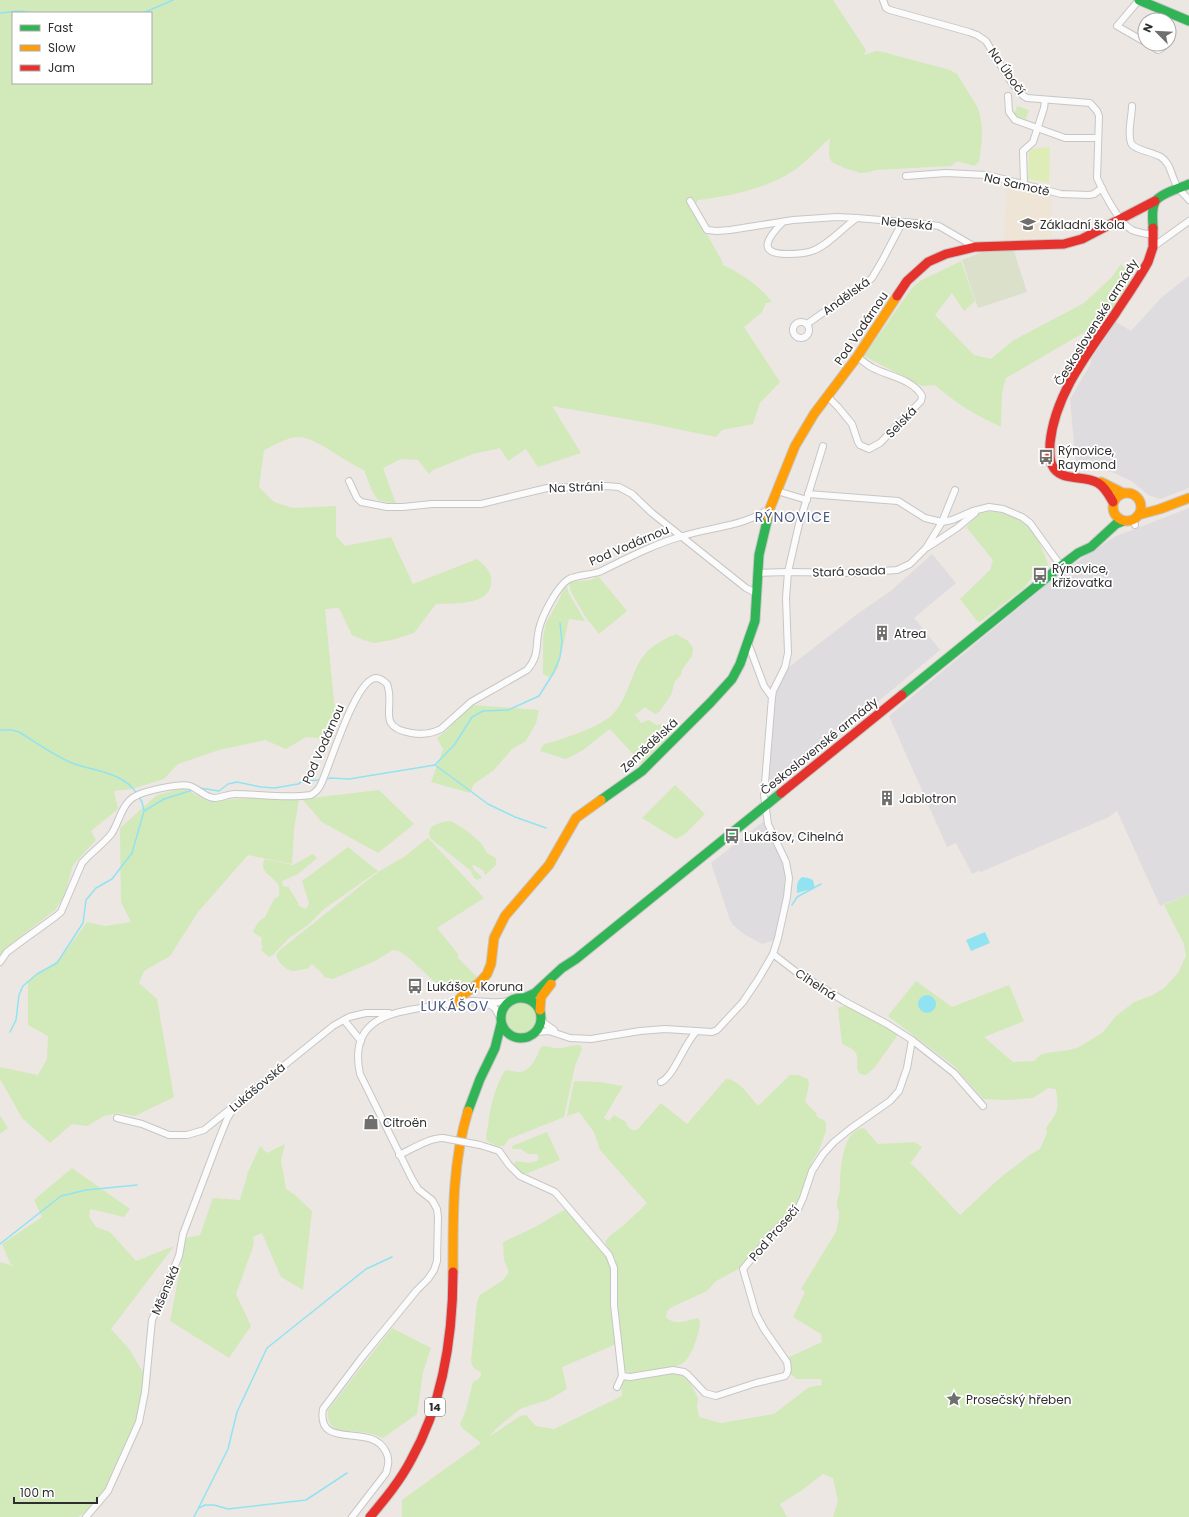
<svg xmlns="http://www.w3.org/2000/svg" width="1189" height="1517" font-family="Poppins,sans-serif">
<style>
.industrial{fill:#dfdcdf}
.education{fill:#efe5d7}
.green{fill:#d2e9ba;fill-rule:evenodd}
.cemetery{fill:#dae0ca}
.pitch{fill:#deedb7}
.water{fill:#92e3f2}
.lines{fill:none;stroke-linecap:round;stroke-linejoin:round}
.stream{stroke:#92e3f2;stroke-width:1.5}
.street-casing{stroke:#c7c6c6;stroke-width:8}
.fast-casing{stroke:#c7c6c6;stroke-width:11}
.slow-casing{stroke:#c7c6c6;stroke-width:11}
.jam-casing{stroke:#c7c6c6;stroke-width:11}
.street{stroke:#fcfbfb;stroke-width:6}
.fast{stroke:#30b455;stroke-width:9}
.slow{stroke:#ff9f0a;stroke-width:9}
.jam{stroke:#e5322d;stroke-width:9}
.street-bridge-casing{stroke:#c7c6c6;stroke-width:8;stroke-linecap:butt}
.street-bridge{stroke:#fcfbfb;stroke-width:6}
.labels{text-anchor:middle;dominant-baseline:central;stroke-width:3.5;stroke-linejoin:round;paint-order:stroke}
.shield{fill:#fff;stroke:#6d6d6d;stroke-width:1}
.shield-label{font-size:11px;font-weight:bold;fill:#2e2e2e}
.street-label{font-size:12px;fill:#2e2e2e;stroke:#fff}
.poi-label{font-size:12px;fill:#2e2e2e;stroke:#fff;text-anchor:start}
.quarter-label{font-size:14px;letter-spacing:1px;fill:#495983;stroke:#fff}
</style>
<rect width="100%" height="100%" fill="#ece7e3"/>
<g class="industrial">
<path d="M1189 276V488L1160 499 1148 495 1133 482 1114 473 1105 470 1076 465 1070 399 1091 363V359L1116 322 1131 331 1162 297Z"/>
<path d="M1189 508V894L1160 906 1117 811 1109 817 981 872 978 871 972 874 956 843 947 847 889 716 1062 572 1114 537Z"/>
<path d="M932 554 956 583 914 618 940 650 833 739 818 746 773 783 765 773 774 691 784 671 856 615 892 590Z"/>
<path d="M765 820 785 870 783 906 775 940 762 944 745 935 733 925 730 920 711 863Z"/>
</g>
<path class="education" d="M1007 181 1025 186 1052 196V240L1004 242 1005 208H1006Z"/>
<g class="green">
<path d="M0 0H833L866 50 864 55 876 51 883 52 950 70 957 74 978 108C984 126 982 143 979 162L974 166 957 161 951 166 876 170C871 172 866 173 861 173 856 172 835 165 832 162 827 156 830 145 830 138 819 148 808 160 796 169 772 187 727 197 698 200L693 210 722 261 723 265C742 274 760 286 772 302L766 303 762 312 744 327 780 382 760 403 753 424 722 430 716 437 643 422 552 406 581 453 538 467 526 449 508 461 500 448 473 454 433 470 429 474 418 460 401 459 383 468 396 504 378 500 372 491 364 470C347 463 316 438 300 437 287 437 275 445 264 450L259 487 274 502 293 508 336 506V536L345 546 391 537 413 584 477 559C486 567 493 572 491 585 487 606 452 603 436 604L414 633 392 640 374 643 363 640 352 635 339 608 325 609 335 712 328 739 306 737 286 749 265 740 219 750 178 764 164 779 132 789 114 791 118 809 91 831 96 840 73 865 64 897 55 910 7 947 0 958ZM13 13H151V83H13Z"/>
<path d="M1017 106 1029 110 1026 119 1014 116Z"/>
<path d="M961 261 975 301 964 311 952 293 935 315 974 355 991 359 1014 340 1084 303 1111 278 1121 264 1133 279 1098 332 1083 333 1006 378 1002 393 1001 427C977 416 955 403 935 385L922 386 864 356 912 288 920 281Z"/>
<path d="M992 511C1000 513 1021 518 1027 523 1034 530 1046 555 1048 565L1033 576 1024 588 980 622 977 621 960 599 990 570 993 560 966 527 964 530 978 514Z"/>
<path d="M598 576 627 611 599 634 590 622 588 621 571 592 569 582 591 580Z"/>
<path d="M567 587 569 594 585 621 569 619 558 668 549 677 543 674V638L546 623 559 600 564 588Z"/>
<path d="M676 634 688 641 693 648 692 656 682 670 681 675 675 681 671 695 660 711 655 714 645 707 635 715 641 723 649 720 656 725 663 724 674 734 642 764 610 729C595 739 582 754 565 759L540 751 544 744C561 740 603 726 614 713 629 696 631 671 645 654 652 645 666 638 676 634Z"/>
<path d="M471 705 539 710 536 723 526 741 512 749 494 770 474 784 470 793 431 782 443 749 437 738 447 730Z"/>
<path d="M675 785 705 814 685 834 676 839 642 818Z"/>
<path d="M184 788 209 802 234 799 257 798 299 800 294 829 292 864 248 855 198 912 170 956 144 971 139 983 157 999 174 1097 135 1116 118 1113 104 1116 87 1126 72 1124 50 1143 22 1118 0 1079V1067L38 1075 47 1059 48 1036 28 1025V981L61 958 87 922 105 926 131 922 121 902 120 828 157 795Z"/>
<path d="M379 790 414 824 378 853 322 822 302 799Z"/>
<path d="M449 821 453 822 467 831 481 843 488 854 496 858V865L485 875 484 871 474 865 472 866 475 871 482 877C476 883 473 877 471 871L430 838 429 833 431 827 442 822Z"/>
<path d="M428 838 484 898 437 928 458 954V958L478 978 469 985 462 987H447L438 985 409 958 399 951 393 950 375 961 333 979 324 977 323 974 312 964 307 969C302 969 297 971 293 971 285 970 278 962 276 955L280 950 378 872 404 857Z"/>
<path d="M348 847 378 871 324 909 308 925 289 938 273 955 269 957 261 950 263 947 261 943 262 938 253 932V931L259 921 265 917 274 899 279 896C279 893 280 890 279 886 275 877 257 872 265 859L293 865 313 854 317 858 298 874 282 881 283 886 289 887C291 894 297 898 299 906L306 909 309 903 302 881Z"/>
<path d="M1189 894V1517H833L838 1501 833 1478 823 1474 801 1491 780 1504 787 1517H402V1500L481 1443 462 1428 460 1424 466 1410 473 1382C477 1380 482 1378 481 1372 474 1369 472 1367 471 1360L477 1302 480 1295 502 1281 509 1272 504 1260 503 1242 535 1227 566 1209 605 1250 612 1269 616 1343 614 1345 562 1367 567 1389 550 1399 520 1409 497 1428 489 1437 520 1416 526 1415 536 1426 554 1429 622 1396 621 1381 673 1372 686 1375 698 1398 697 1407 699 1417 721 1423 774 1414 809 1387 822 1385 821 1379H797L791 1374V1368L787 1358 822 1342 821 1334 793 1317 805 1292 801 1289 837 1230C837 1225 840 1216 839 1212 839 1210 837 1208 837 1206 836 1200 840 1194 840 1188 840 1172 842 1128 864 1128L878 1144 915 1142 922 1147 910 1164 913 1165 960 1215 1001 1177 1031 1154 1040 1149 1047 1133 1046 1128C1058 1112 1059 1110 1056 1089L1048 1088 1033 1098 1008 1100 983 1099 954 1066 888 1016 916 981 952 1007 1009 985 1024 1021 984 1037 1013 1062 1034 1061 1040 1055 1047 1053 1069 1050 1079 1047 1102 1033 1116 1016 1134 1002 1153 995 1164 988 1178 973 1186 956 1184 944 1164 905Z"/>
<circle cx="521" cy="1017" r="16"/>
<path d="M847 1005 858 1011 862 1015C876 1016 887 1027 897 1036L875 1067 866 1075 860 1074 857 1069C858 1053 858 1051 842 1044L838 1008Z"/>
<path d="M576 1045H580L582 1049 575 1066 564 1117 509 1139 504 1146H497L487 1141C485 1136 487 1132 488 1126 490 1106 495 1088 505 1070 509 1070 514 1072 518 1072 531 1073 537 1056 541 1047 547 1045 549 1047 555 1048 562 1049 569 1046 576 1045Z"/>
<path d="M790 1075H798L808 1079 809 1085 805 1102 816 1113 817 1117 824 1120 826 1123V1131L819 1150 812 1162 800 1199 794 1210 737 1270 716 1281 707 1291 672 1307 667 1311 666 1317C675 1327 687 1320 698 1318L700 1321C700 1332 692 1357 683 1363 676 1368 644 1373 634 1374L626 1372 624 1369 618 1321 617 1267 615 1258 605 1243C608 1234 620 1230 626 1223 633 1216 641 1210 647 1203L600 1150 594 1132 579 1112 567 1116 574 1081 599 1082 623 1086 604 1118 609 1121 614 1115 626 1122 627 1126 632 1130H637L661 1103 687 1124 726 1079C740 1080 750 1097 758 1106Z"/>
<path d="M0 1115 8 1128 0 1134Z"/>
<path d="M547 1132 560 1160 528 1173 521 1174 513 1165 516 1161 530 1163 537 1161 539 1157 537 1154H528L521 1149H512V1146Z"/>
<path d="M285 1144 281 1161 286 1189 295 1195 312 1211 303 1290 281 1277 262 1233 253 1237 254 1244 236 1294 251 1326 229 1358 170 1321 186 1238 200 1235 213 1198 240 1200 248 1172 260 1146 267 1153Z"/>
<path d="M72 1168 130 1209 124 1217 90 1209 89 1217 96 1227 110 1232 136 1261 174 1246 111 1329 130 1350 145 1376 136 1419 104 1490 88 1510 78 1517H0V1262L14 1266 10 1263 2 1244 42 1217 34 1200Z"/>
<path d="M392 1328 431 1348 423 1372 417 1414 383 1438C378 1436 373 1434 368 1433 352 1429 325 1437 328 1410Z"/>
</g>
<path class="cemetery" d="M1013 248 1027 292 978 308 962 260 988 250Z"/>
<path class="pitch" d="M1050 147 1049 183 1028 179 1029 149Z"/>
<g class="water">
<path d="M802 877 808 878 813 880 815 888 797 893C797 886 796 882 802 877Z"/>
<path d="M985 932 990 943 971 951 966 940Z"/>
<circle cx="927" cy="1004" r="9"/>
</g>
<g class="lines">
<g class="stream">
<path d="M0 13 19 11 35 13"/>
<path d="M143 13 173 0"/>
<path d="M0 730H12L19 732C34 741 55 756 72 763 93 771 124 772 137 794"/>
<path d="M435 765 488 804 515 817 546 828"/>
<path d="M326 779 331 778 349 779 435 765 455 744 472 717 483 711 508 710 539 696 554 672 560 657 562 642 560 623"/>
<path d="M200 788 219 791 228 784 237 782 261 787 274 788 298 784 303 781 320 780"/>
<path d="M139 797 142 802 144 811"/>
<path d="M792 905 797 897 821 884"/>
<path d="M10 1032 16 1020 19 995 23 986 37 974 57 963 83 923 86 900 96 888 112 879 132 853 144 811 164 799 193 790"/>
<path d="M0 1244 61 1196 86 1190 137 1185"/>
<path d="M199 1508 205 1505H214L228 1509 306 1500 347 1473"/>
<path d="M194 1517 228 1449 237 1412 267 1348 366 1269 392 1257"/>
</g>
<defs>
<g id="street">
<path d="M883 0 886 8 890 10 969 32 977 35 986 41C995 55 1014 92 1027 98L1090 103 1097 111 1099 116 1097 178C1103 192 1119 223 1132 230 1139 233 1147 234 1154 235"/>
<path d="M1139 0 1117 26 1145 42"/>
<path d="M1148 44 1158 50 1162 48 1165 44"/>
<path d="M1008 96 1009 112 1015 120 1065 138H1098"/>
<path d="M1132 106C1132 117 1127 132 1131 143 1134 150 1153 152 1161 157 1172 164 1171 179 1179 189 1182 193 1186 196 1189 200"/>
<path d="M906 176 946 173 987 175 1061 194 1089 195 1094 194 1102 188"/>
<path d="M1024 184 1023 151 1033 142 1044 108 1045 100"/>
<path d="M690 201 707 230 717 231 730 230 793 220 837 217 857 218 916 223 939 226 975 247"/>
<path d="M783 222C769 236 755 254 787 254 796 254 804 254 812 251 829 245 842 228 857 218"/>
<path d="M1153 247 1189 221"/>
<circle cx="801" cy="330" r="8"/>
<path d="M807 324 834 305 858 290 872 278 882 261 902 223"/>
<path d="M827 396 838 407 852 424 858 442 860 445 869 449 880 443 921 401 922 396C913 379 888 376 873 368 867 365 862 360 857 357"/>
<path d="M349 481 357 498 361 502 387 507H403L432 504H481L547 488 606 486 619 487 632 494 652 513 746 588 756 593"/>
<path d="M777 491 807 500"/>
<path d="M808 494 898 501 925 518 942 522 952 520 973 511 989 507 1003 509 1022 517 1030 523 1061 566"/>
<path d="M1133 520 1135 525"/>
<path d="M928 547 957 528 975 513"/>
<path d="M758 573 788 572 855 573 897 570 910 564 926 548 942 522 955 490"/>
<path d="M772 697 773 691 785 667 788 653 786 598 788 572 799 524 823 446"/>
<path d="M773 954 795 971 844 1001 887 1024 912 1040 954 1073 983 1106"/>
<path d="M0 962 7 952 19 943 55 917 61 912 82 863C91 852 104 844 112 833 119 822 122 804 134 797 143 791 180 783 190 786 199 789 204 797 214 798 221 798 228 794 235 794 261 794 285 799 311 795 316 792 319 789 321 784 330 766 355 679 376 678 380 678 384 681 387 684 396 707 375 727 411 733 422 735 431 734 441 729L471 702 527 670C540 655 535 646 539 629 542 616 557 586 569 579 577 575 589 575 599 572 626 559 654 544 683 536 711 527 746 526 770 508"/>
<path d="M486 1003 494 1007 500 1017"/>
<path d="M541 1016 544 1023 554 1030"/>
<path d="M344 1020 361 1041"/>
<path d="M535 1032 549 1031 570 1038 591 1039 640 1031 665 1029 712 1032 717 1030 743 1002 759 978 773 954 778 938 787 897 789 878 786 862 768 824 764 795 772 697 764 686 748 643"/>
<path d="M661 1082C674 1076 684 1044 696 1032"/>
<path d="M117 1118 142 1124 169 1135H187L204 1130 333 1026 349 1017 366 1013H389"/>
<path d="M480 1145 499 1151 509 1165 520 1176 555 1192 609 1255 614 1268V1305L622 1376 617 1387"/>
<path d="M399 1155C412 1149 429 1138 443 1138"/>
<path d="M622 1376 630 1377 673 1370 684 1372 688 1375 705 1393 716 1396 756 1383 785 1376C789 1372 788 1368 787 1362L764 1329 756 1314 743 1269 772 1234 798 1209 803 1198 812 1171 823 1154 834 1142 850 1129 890 1101 899 1091 907 1068 912 1040"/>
<path d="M86 1517 108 1491 139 1422 145 1392 152 1320 179 1256 183 1234 217 1144 227 1119 235 1106"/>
<path d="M352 1517 386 1473C388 1466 390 1459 386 1452 372 1421 316 1452 323 1409L363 1356 417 1290 428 1279 434 1270 437 1261 438 1217 437 1209 432 1200 418 1189 412 1179 360 1074C349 1022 385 1013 427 1007 442 1005 458 1002 473 1001 485 1001 497 1004 509 1001"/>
</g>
<g id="fast">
<path d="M1139 0 1189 21"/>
<path d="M1153 228C1153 220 1151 210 1155 202 1159 194 1180 188 1189 184"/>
<path d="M902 695 1061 566 1078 553 1091 547 1116 524 1123 521"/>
<path d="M601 800 642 771 711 702 732 679 740 664 755 621 759 555 768 517"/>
<circle cx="521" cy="1018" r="20"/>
<path d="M524 998 535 993 562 968 576 959 781 793"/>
<path d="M468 1111 480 1079 495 1048 501 1024"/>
</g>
<g id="slow">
<path d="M1101 482 1123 493"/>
<circle cx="1127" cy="507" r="14"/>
<path d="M1138 515 1160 509 1189 498"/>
<path d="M768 517 770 508 795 446 814 414 857 357 897 296"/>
<path d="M456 1003 463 995 480 982 487 974 491 964 494 938 505 916 549 865 576 818 601 800"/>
<path d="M540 1010 541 997 551 984"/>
<path d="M453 1272C453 1218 452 1163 468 1111"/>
</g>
<g id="jam">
<path d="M897 296 907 281 928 262 946 254 975 247 1064 244 1082 239 1155 201"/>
<path d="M1113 502C1109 495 1105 487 1098 483 1084 474 1060 483 1052 465 1049 458 1050 450 1050 443 1055 394 1088 353 1115 314 1126 297 1138 280 1148 262L1153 247V228"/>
<path d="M781 793 902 695"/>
<path d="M370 1517C385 1499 400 1481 411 1460 443 1403 453 1338 453 1272"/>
</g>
</defs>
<use href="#street" class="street-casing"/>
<use href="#fast" class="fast-casing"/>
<use href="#slow" class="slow-casing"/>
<use href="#jam" class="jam-casing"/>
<use href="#street" class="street"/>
<use href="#fast" class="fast"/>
<use href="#slow" class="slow"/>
<use href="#jam" class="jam"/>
<defs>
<path id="street-bridge" d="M443 1138 480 1145"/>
</defs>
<use href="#street-bridge" class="street-bridge-casing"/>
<use href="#street-bridge" class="street-bridge"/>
</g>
<defs>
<symbol id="school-bare" viewBox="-9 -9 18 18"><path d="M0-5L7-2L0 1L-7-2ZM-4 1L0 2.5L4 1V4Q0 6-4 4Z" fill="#706f6d" stroke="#fff" stroke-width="2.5" paint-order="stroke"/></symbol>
<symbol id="bus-bare" viewBox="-9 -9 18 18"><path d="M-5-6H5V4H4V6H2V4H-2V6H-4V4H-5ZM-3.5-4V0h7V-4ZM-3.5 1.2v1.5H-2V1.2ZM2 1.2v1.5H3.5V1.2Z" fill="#706f6d" stroke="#fff" stroke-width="2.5" paint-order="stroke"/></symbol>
<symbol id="building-bare" viewBox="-9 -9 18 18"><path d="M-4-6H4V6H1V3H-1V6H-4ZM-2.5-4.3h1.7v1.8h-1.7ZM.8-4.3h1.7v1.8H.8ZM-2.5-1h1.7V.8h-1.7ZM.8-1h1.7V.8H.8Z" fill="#706f6d" stroke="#fff" stroke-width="2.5" paint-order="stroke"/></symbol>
<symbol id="shop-bare" viewBox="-9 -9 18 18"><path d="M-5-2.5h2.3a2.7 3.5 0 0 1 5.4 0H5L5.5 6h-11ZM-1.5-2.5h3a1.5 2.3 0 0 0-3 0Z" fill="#706f6d" stroke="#fff" stroke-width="2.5" paint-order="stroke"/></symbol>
<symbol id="sight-bare" viewBox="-9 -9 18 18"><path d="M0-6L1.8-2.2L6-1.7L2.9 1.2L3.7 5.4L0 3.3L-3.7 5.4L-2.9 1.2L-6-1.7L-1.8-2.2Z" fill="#706f6d" stroke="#fff" stroke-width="2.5" paint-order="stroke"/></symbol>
</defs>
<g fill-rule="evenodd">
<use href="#school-bare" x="1017" y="213" width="22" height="22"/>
<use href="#bus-bare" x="1035" y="446" width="22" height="22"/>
<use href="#bus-bare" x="1029" y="564" width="22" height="22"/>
<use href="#building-bare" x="871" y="622" width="22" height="22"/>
<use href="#building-bare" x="876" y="787" width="22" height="22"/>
<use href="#bus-bare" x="721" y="825" width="22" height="22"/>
<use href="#bus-bare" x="404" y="975" width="22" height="22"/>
<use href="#shop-bare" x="360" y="1111" width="22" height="22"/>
<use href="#sight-bare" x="943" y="1388" width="22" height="22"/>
</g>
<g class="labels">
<rect class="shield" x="425" y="1398" width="20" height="18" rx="3"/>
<g class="shield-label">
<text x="435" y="1407">14</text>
</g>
<g class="street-label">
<text transform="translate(1007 71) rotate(55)">Na Úbočí</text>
<text transform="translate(1017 184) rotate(13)">Na Samotě</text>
<text transform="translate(907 223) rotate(6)">Nebeská</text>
<text transform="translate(846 296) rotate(-36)">Andělská</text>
<text transform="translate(1096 322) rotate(-58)">Československé armády</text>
<text transform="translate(861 328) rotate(-56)">Pod Vodárnou</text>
<text transform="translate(901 422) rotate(-46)">Selská</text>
<text transform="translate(576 487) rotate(-2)">Na Stráni</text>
<text transform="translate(629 545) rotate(-23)">Pod Vodárnou</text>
<text transform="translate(849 571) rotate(-2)">Stará osada</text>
<text transform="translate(323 744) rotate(-66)">Pod Vodárnou</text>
<text transform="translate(649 745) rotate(-43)">Zemědělská</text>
<text transform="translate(819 746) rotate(-39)">Československé armády</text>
<text transform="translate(816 984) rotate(33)">Cihelná</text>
<text transform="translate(257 1087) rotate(-40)">Lukášovská</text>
<text transform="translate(774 1233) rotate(-49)">Pod Prosečí</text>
<text transform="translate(165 1290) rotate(-67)">Mšenská</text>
</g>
<g class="poi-label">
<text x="1040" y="224">Základní škola</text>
<text x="1058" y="450">Rýnovice,<tspan x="1058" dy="14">Raymond</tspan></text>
<text x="1052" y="568">Rýnovice,<tspan x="1052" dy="14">křižovatka</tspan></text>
<text x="894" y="633">Atrea</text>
<text x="899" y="798">Jablotron</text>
<text x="744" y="836">Lukášov, Cihelná</text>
<text x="427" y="986">Lukášov, Koruna</text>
<text x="383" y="1122">Citroën</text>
<text x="966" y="1399">Prosečský hřeben</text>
</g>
<g class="quarter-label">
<text x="793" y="517">RÝNOVICE</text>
<text x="455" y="1006">LUKÁŠOV</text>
</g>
</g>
<rect x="12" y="12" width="140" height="72" fill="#ffffff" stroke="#ababab"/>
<rect x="20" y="25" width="20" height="6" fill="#30b455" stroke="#ababab"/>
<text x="48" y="32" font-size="12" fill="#2e2e2e">Fast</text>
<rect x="20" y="45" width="20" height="6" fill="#ff9f0a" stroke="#ababab"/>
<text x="48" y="52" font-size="12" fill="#2e2e2e">Slow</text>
<rect x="20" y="65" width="20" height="6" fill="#e5322d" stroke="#ababab"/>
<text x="48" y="72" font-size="12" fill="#2e2e2e">Jam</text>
<g transform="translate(1157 32) rotate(294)"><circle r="19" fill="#ffffff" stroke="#ababab"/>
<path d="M0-3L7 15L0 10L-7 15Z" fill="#706f6d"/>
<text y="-6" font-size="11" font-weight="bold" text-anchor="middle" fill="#2e2e2e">N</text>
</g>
<path d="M14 1497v6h83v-6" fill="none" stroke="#2e2e2e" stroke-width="2"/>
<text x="20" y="1497" font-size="12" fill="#2e2e2e" stroke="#ffffff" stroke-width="3" paint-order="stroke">100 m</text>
</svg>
